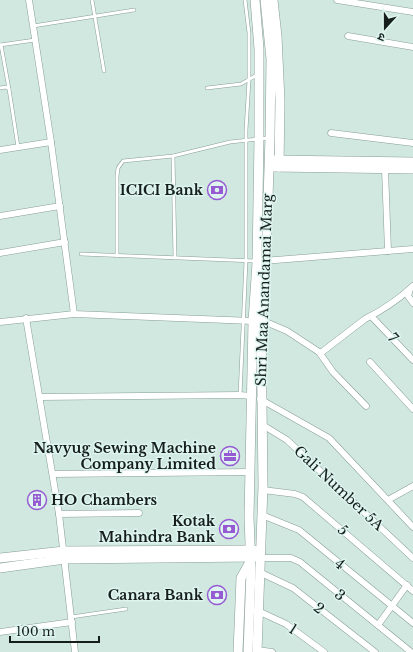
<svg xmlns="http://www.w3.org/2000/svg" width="413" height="652" font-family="'Libre Baskerville','Noto Sans Devanagari',serif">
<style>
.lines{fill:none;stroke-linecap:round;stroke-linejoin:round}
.lane-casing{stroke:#889d98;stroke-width:4}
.street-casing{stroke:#889d98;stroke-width:7}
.secondary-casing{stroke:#889d98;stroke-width:10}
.lane{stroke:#fff;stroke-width:3}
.street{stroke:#fff;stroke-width:6}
.secondary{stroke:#fff;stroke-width:9}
.labels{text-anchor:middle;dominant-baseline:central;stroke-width:3;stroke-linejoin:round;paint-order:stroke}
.poi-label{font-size:14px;font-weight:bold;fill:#161e1c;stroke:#def5ef;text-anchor:end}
.street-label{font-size:14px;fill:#161e1c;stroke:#def5ef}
</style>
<rect width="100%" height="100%" fill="#d1e8e1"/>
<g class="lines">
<defs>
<g id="lane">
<path d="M92 0 104 71"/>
<path d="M33 26 134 10"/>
<path d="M0 45 35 40"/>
<path d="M1 45 9 89"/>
<path d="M0 88 6 87 9 89 18 147"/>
<path d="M207 88 241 84 257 75"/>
<path d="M173 156 175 258"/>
<path d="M81 254 255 261"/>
<path d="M117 256V176L118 168 123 161 173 156 230 142 269 138"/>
<path d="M240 395 246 261V130L249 80V33L245 0"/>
<path d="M71 617 126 609"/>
</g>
<g id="street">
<path d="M29 0 51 142 74 314"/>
<path d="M337 0 413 12"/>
<path d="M348 36 413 47"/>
<path d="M331 133 413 143"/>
<path d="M0 150 51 142"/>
<path d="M385 169 388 251"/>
<path d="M0 216 60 206"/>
<path d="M0 253 65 242"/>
<path d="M263 261 413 249"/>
<path d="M410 289 408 296 413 303"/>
<path d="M372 317 413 360"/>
<path d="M26 318 59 514 75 652"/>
<path d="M261 320 287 331 319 352 333 372 366 406"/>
<path d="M0 322 74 314 253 321"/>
<path d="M319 352H322L365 319C383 310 398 300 413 286"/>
<path d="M370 362 413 409"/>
<path d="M40 397 240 395 251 396"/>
<path d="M260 399 329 438 413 527"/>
<path d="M261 424 287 440 413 558"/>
<path d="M53 474 250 472"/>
<path d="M263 490 295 494 303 497 413 591"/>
<path d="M388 500 413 486"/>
<path d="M59 514 139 513"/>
<path d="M262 515 299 530 413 623"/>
<path d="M260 558H291L300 562 411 652"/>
<path d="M259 572 293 588 375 652"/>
<path d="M258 611 286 624 324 652"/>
<path d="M378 625 407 585"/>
<path d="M0 632 72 622"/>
<path d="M257 650 272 652"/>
</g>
<g id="secondary">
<path d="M273 0 277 36 280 101 279 167"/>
<path d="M274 160 413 162"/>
<path d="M274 167 413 169"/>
<path d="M0 558 64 551 254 550"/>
<path d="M0 568 65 559 255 557"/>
<path d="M238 652 241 578 250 562"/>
<path d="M248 652 251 570 249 517 253 321 257 263 259 138V49L255 0"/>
<path d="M257 652 263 486 261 320 266 261 270 137 271 59 265 0"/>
</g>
</defs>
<use href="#lane" class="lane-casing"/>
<use href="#street" class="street-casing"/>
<use href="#secondary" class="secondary-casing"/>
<use href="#lane" class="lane"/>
<use href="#street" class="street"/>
<use href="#secondary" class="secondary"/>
</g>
<defs>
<symbol id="bank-ring" viewBox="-11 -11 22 22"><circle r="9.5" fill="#def5ef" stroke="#965bd2" stroke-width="1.5"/><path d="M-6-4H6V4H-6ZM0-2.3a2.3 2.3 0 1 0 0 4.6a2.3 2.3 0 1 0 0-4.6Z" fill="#965bd2"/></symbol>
<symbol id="office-ring" viewBox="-11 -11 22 22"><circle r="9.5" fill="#def5ef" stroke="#965bd2" stroke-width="1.5"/><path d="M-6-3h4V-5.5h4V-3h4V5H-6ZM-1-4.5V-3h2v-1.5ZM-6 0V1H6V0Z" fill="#965bd2"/></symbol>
<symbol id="building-ring" viewBox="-11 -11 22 22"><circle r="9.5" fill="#def5ef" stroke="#965bd2" stroke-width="1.5"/><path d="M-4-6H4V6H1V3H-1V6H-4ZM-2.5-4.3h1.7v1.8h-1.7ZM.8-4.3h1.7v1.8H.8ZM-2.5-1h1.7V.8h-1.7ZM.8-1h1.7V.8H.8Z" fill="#965bd2"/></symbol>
</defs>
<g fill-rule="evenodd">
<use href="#bank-ring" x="206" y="179" width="22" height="22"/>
<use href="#office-ring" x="219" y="445" width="22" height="22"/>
<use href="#building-ring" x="26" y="489" width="22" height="22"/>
<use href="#bank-ring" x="218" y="518" width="22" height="22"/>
<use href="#bank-ring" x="206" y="584" width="22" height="22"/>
</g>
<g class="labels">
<g class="poi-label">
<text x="203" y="190">ICICI Bank</text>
<text x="216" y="448">Navyug Sewing Machine<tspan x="216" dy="16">Company Limited</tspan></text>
<text x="51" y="500" text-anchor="start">HO Chambers</text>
<text x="215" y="521">Kotak<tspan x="215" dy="16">Mahindra Bank</tspan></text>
<text x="203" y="595">Canara Bank</text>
</g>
<g class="street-label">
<text transform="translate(264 290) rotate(-88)">Shri Maa Anandamai Marg</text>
<text transform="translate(393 338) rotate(47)">7</text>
<text transform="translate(339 488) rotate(43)">Gali Number 5A</text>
<text transform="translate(343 530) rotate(40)">5</text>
<text transform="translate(340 564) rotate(39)">4</text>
<text transform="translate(340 595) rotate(38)">3</text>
<text transform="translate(319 608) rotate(39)">2</text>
<text transform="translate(293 629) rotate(33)">1</text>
</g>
</g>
<g transform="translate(385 28) rotate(201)" stroke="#def5ef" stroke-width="3" paint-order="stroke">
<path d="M0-3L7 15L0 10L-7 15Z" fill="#161e1c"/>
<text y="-6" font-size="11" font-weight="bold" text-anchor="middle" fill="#161e1c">उ</text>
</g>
<path d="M10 636v6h89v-6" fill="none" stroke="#161e1c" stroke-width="2"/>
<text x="16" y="636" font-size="12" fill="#161e1c" stroke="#def5ef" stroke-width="3" paint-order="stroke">100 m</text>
</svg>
